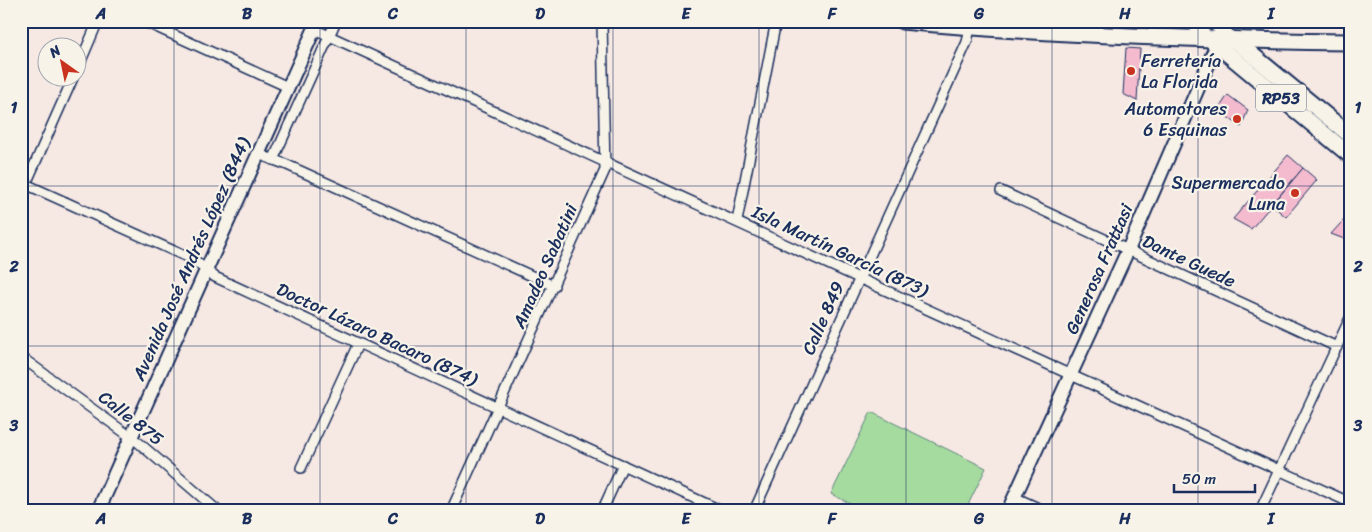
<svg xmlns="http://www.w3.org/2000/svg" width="1372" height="532" font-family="Sriracha,sans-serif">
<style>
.garden{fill:#a5db9f;stroke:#60857e}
.building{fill:#f4bbcf;stroke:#1b2f5e}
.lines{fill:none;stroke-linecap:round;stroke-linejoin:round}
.minor-casing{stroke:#1b2f5e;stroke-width:12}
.secondary-casing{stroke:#1b2f5e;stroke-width:16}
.primary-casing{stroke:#1b2f5e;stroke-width:19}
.minor{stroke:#f7f3e8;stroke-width:9}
.secondary{stroke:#f7f3e8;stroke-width:12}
.primary{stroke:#f7f3e8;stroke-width:15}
.grid{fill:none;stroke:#1b2f5e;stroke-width:1;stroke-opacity:0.55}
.poi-dot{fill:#c8321e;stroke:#f7f3e8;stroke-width:2}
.labels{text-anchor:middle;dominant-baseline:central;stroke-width:4.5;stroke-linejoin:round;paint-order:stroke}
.shield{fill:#f7f3e8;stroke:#5d6a87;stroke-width:1}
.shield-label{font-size:16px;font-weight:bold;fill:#1b2f5e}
.poi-label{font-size:18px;fill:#1b2f5e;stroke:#f7f3e8;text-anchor:end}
.street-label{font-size:18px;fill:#1b2f5e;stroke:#f7f3e8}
.neatline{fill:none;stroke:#1b2f5e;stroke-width:2}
.grid-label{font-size:16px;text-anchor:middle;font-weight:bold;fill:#1b2f5e}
</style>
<rect width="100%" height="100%" fill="#f6e8e3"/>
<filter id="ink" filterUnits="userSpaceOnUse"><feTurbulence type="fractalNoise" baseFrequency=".02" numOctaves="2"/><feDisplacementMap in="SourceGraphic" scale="10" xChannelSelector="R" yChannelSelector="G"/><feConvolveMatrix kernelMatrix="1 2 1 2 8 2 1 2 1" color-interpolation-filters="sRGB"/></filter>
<g filter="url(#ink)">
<path class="garden" d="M871 412 986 468 965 511H865L831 494Z"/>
<g class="building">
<path d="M1107 21H1134L1133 23Z"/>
<path d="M1126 48 1140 49 1137 101 1123 94Z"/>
<path d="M1228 95 1248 110 1241 127 1218 110Z"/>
<path d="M1288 155 1303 168 1251 229 1233 219Z"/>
<path d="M1303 168 1317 180 1286 217 1272 205Z"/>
<path d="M1351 212V236L1347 240 1331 234Z"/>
</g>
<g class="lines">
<defs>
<g id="minor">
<path d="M143 21 288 87"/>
<path d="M314 29 1351 503"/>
<path d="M78 68 98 21"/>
<path d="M258 154 285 164 554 286"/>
<path d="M273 160 336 21"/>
<path d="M21 182 194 260 215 277 722 511"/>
<path d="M1001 191 1337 347"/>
<path d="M21 195 73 78"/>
<path d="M737 221 776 21"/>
<path d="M21 357 139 443 218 511"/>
<path d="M301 468 358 344"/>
<path d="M1014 497 1045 511"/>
<path d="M451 511 605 170 602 21"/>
<path d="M602 511 623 465"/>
<path d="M754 511 967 42 970 28"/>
<path d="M1260 511 1351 316"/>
</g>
<g id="secondary">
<path d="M1189 21 1211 40"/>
<path d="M1211 21 1228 35"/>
<path d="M98 511 318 21"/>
<path d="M1008 511 1128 250 1227 21"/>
</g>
<g id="primary">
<path d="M902 21C1051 35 1201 40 1351 42"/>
<path d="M1211 40 1351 156"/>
<path d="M1234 40 1351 136"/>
</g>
</defs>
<use href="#minor" class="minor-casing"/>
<use href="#secondary" class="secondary-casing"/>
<use href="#primary" class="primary-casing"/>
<use href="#minor" class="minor"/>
<use href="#secondary" class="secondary"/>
<use href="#primary" class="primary"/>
</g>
</g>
<path class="grid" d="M174 21V511M320 21V511M466 21V511M613 21V511M759 21V511M906 21V511M1052 21V511M1198 21V511M21 186H1351M21 346H1351"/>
<g class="poi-dot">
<circle cx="1131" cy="71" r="5"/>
<circle cx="1237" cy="119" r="5"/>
<circle cx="1295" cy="193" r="5"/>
</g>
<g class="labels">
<rect class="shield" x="1256" y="84.5" width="50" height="27" rx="4"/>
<g class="shield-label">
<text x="1281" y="98">RP53</text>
</g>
<g class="poi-label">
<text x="1141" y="61" text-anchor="start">Ferretería<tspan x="1141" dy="21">La Florida</tspan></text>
<text x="1227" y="109">Automotores<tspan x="1227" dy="21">6 Esquinas</tspan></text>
<text x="1285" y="183">Supermercado<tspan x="1285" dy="21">Luna</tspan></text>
</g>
<g class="street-label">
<text transform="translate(840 251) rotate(25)">Isla Martín García (873)</text>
<text transform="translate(191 259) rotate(-66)">Avenida José Andrés López (844)</text>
<text transform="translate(1189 261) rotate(25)">Dante Guede</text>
<text transform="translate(545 266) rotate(-66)">Amadeo Sabatini</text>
<text transform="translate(1099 269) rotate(-66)">Generosa Frattasi</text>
<text transform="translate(823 318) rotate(-66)">Calle 849</text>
<text transform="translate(377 334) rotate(25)">Doctor Lázaro Bacaro (874)</text>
<text transform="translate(131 418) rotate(38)">Calle 875</text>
</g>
</g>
<rect width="1372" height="532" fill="none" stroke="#f7f3e8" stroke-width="55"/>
<g transform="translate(62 62) rotate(327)"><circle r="24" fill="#f7f3e8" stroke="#9fa5b1"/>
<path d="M0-4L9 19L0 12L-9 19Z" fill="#c8321e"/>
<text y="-8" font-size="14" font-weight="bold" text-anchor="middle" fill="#1b2f5e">N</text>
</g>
<path d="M1174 484v8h81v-8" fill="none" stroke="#1b2f5e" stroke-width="2.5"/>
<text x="1182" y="484" font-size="15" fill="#1b2f5e" stroke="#f7f3e8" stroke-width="4" paint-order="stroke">50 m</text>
<rect x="28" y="28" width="1316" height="476" class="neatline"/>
<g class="grid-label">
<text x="101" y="19">A</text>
<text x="247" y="19">B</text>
<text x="393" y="19">C</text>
<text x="540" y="19">D</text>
<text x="686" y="19">E</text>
<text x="832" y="19">F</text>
<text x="979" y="19">G</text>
<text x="1125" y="19">H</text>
<text x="1271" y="19">I</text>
<text x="14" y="113">1</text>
<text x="1358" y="113">1</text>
<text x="14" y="272">2</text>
<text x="1358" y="272">2</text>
<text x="14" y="431">3</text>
<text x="1358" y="431">3</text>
<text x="101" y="524">A</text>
<text x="247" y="524">B</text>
<text x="393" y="524">C</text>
<text x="540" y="524">D</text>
<text x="686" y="524">E</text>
<text x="832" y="524">F</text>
<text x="979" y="524">G</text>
<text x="1125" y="524">H</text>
<text x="1271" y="524">I</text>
</g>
</svg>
